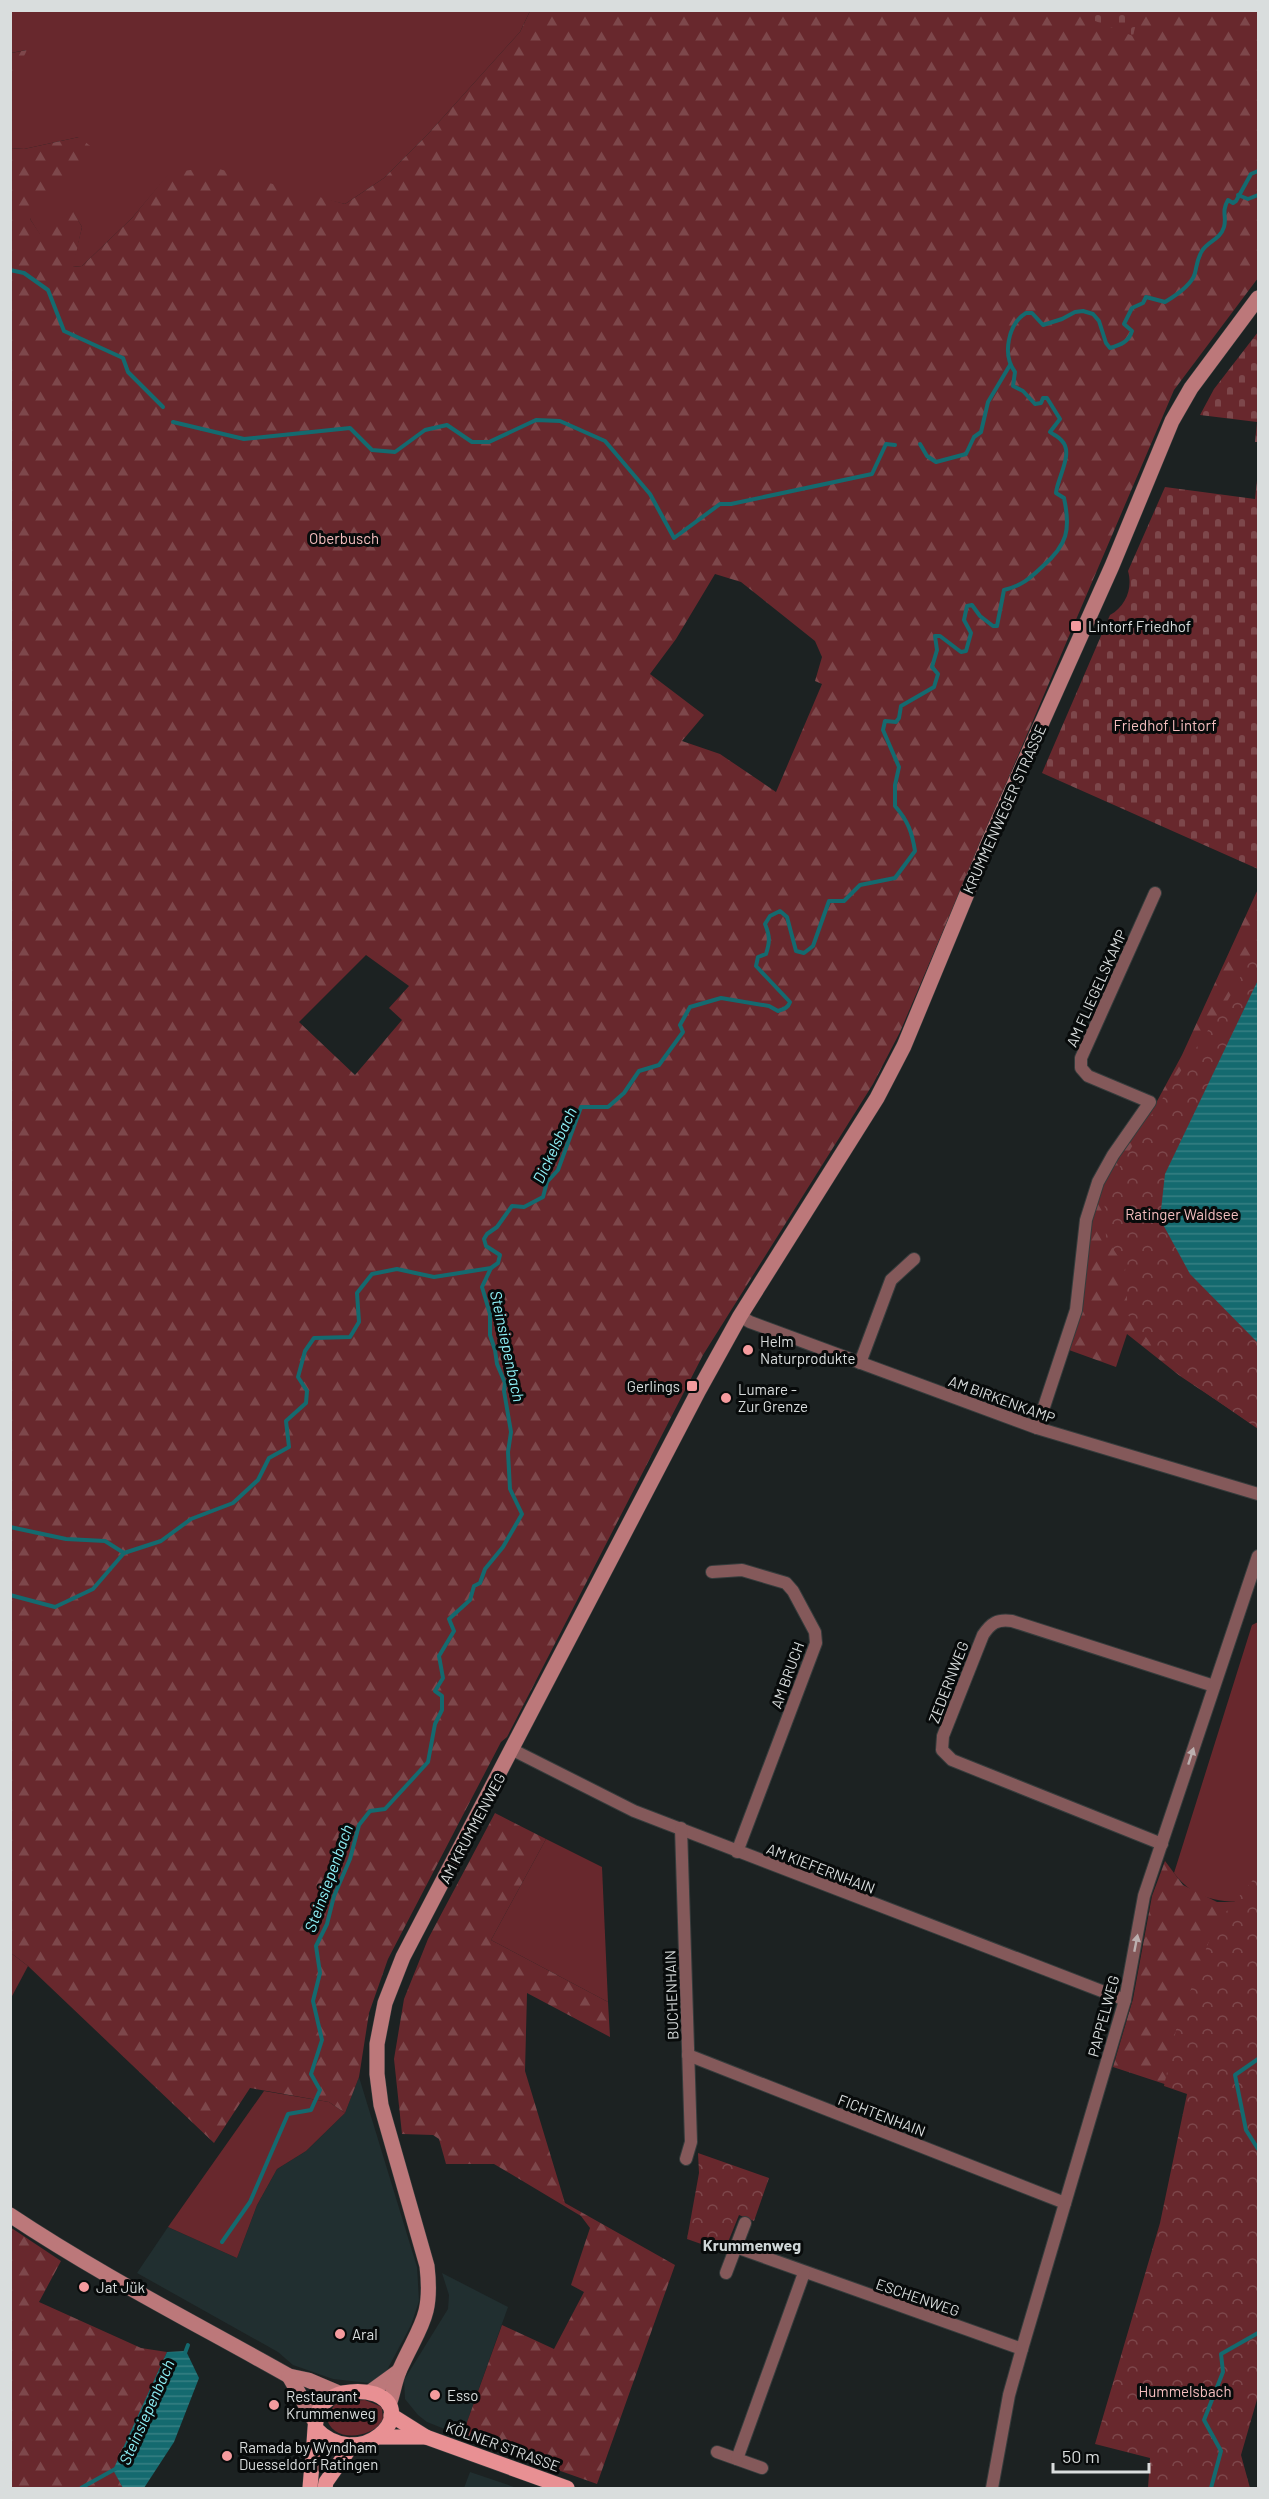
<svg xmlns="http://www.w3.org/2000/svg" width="1269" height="2499" font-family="Barlow,sans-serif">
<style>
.built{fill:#212f30}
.grass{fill:#68282d}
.forest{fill:url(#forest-firs);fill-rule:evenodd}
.cemetery{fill:url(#cemetery-stones)}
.park{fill:url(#park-crowns)}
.water{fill:url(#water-rules)}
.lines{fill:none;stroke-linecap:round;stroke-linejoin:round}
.stream{stroke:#146a6f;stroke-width:4}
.minor-casing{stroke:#363c3c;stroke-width:14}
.secondary-casing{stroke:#363c3c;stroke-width:16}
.primary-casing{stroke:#363c3c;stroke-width:16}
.minor{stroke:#84595a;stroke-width:12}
.secondary{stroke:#bc787a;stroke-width:15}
.primary{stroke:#e89093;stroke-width:15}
.oneway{fill:#bbafaf}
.poi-dot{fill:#f59b9e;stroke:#080b0b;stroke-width:2}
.labels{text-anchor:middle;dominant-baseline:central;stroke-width:6;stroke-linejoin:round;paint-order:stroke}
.park-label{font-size:15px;fill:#f5bebf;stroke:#080b0b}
.poi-label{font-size:15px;fill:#d9dddd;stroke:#080b0b;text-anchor:start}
.street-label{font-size:15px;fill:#d9dddd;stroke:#080b0b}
.water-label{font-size:16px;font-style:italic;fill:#8ef1f8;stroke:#080b0b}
.neighbourhood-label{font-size:16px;font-weight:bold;fill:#cfd6d7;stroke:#080b0b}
</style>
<defs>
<pattern id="forest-firs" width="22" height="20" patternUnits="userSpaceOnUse" patternTransform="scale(1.5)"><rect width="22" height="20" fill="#68282d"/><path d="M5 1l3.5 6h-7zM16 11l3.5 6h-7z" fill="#7d474b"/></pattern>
<pattern id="cemetery-stones" width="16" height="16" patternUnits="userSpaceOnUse" patternTransform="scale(1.5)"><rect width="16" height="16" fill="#68282d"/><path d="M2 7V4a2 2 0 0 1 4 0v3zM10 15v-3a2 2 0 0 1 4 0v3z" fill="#7d474b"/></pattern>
<pattern id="park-crowns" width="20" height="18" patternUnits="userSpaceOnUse" patternTransform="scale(1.5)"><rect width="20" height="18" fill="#68282d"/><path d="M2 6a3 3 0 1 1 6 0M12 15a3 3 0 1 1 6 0" fill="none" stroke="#7d474b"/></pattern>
<pattern id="water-rules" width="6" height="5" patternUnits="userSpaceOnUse" patternTransform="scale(1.5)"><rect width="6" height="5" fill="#146a6f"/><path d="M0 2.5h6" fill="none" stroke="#367f83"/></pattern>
</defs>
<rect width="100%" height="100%" fill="#1c2222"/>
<g class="built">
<path d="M359 2077 417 2267 419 2301 411 2325 386 2372 369 2383 333 2379 293 2365 278 2352 137 2273 168 2227 237 2258 257 2205 277 2169 306 2151 345 2113Z"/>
<path d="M442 2273 508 2307 462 2436 427 2422 418 2415 405 2399 404 2380 448 2309 449 2295Z"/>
<path d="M470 2472 517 2488H464Z"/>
</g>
<g class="grass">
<path d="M11 11H530L520 32 428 134 384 178 345 204 306 195 170 173 132 218 82 266 72 267 82 227 72 211 40 235 30 219 79 137 24 149 11 148 10 83 26 50 11 53Z"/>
<path d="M1258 1622V1902C1225 1902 1196 1903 1174 1873L1252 1625Z"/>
<path d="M546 1839 602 1867 608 2002 491 1940Z"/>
<path d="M11 1953 28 1966 11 1998Z"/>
<path d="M264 2091 329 2102 345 2113 306 2151 277 2169 257 2205 237 2258 168 2227Z"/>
<path d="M365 2400 382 2407 383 2422C368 2439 331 2443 326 2416L337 2402Z"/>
</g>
<g class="forest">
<path d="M530 11H1258V278L1174 390 900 1032 873 1084 703 1355 507 1737 501 1742 388 1959 369 2013 359 2077 345 2113 329 2102 250 2088 214 2143 28 1966 11 1953 10 148 24 149 79 137 99 153 30 219 40 234 72 210 82 227 73 267 82 266 132 218 169 173 212 167 345 204 384 178 428 134 520 32ZM715 574 741 582 815 641 822 657 815 681 822 684 776 792 720 754 682 741 704 715 650 674 676 639ZM366 955 409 986 389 1008 402 1020 355 1075 299 1022Z"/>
<path d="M27 50 11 83V53Z"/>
<path d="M1258 889V1428L1180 1376 1127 1334 1116 1367 1069 1350 1083 1306 1090 1225 1102 1185 1120 1155 1156 1103 1182 1055Z"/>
<path d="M495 1813 546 1839 491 1940 608 2002 610 2037 527 1993 525 2071 565 2203 675 2265 597 2484 462 2436 502 2325 554 2349 584 2292 571 2285 590 2228 581 2216 494 2164H446L439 2139 433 2135 402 2134 394 2059 404 1999 428 1939Z"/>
<path d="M1165 1861 1183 1885 1217 1902H1258L1216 2101 1113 2067 1133 1999 1152 1896Z"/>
<path d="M10 2227 61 2261 39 2302 141 2348 167 2352 114 2470 123 2488H11Z"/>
</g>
<g class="cemetery">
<path d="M1070 11H1139L1133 36Z"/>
<path d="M1258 332V442H1255L1257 422 1200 415 1214 389Z"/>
<path d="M1258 471V869L1042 773 1110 615C1126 606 1133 588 1128 571L1165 487 1255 499Z"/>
</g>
<g class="park">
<path d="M1258 944V1429L1174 1371 1128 1315 1125 1267 1106 1238 1104 1192 1149 1119 1228 1000Z"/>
<path d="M1258 1874V2396L1241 2455 1250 2488H1148L1150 2458 1095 2444 1160 2223 1187 2094 1164 2086 1176 2030 1215 1925Z"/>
<path d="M698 2153 769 2178 754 2221 739 2215 724 2252 687 2239 699 2173Z"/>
</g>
<g class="water">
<path d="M1258 980V1343L1190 1274 1160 1219 1165 1174Z"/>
<path d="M186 2351 199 2378 174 2442 144 2488H123L113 2470 167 2352Z"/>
</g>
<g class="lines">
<g class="stream">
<path d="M1238 195 1248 199 1258 195"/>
<path d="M10 270 24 273 48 290 64 331 123 358 128 372 163 407"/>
<path d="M173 422 244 439 350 428 372 450 395 452 425 430 447 425 472 442H489L536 420 560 421 605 441 650 494 674 538 720 504H731L872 474 886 444 895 445"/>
<path d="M920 444 927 456 936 462 966 454 974 437 981 432 988 402 1010 365"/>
<path d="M10 1527 66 1539 105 1541 124 1553 161 1541 191 1519 233 1503 258 1480 269 1458 289 1447 286 1421 306 1403 307 1391 298 1377 305 1351 314 1338 350 1337 359 1322 357 1293 372 1274 397 1269 434 1277 491 1268 498 1263 500 1255 486 1246 484 1239 487 1234 497 1227 512 1206 524 1207 543 1197 547 1182 558 1170 581 1107H608L624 1093 639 1071 659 1065 683 1032 680 1025 690 1007 721 998 769 1006 778 1011C784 1009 788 1008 790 1002L756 966 758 957 766 954C770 942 770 936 765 924L770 916 780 911 787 917 796 951 804 953 813 946 829 901H844L860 885 895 878 915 851C912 832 908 821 895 806V785L899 767 883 730 885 721 896 722 899 718 901 706 934 687 938 674 932 667 937 650 935 636H940L961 652 966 651 971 633 964 620 967 606 972 605 980 616 993 626H997L1004 590C1023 585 1029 579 1043 566 1067 545 1071 530 1064 498L1056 493C1057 479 1074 453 1062 441 1059 437 1054 435 1050 432L1060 419 1047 398H1043L1041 403 1035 404 1023 391 1013 386 1015 372C1002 355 1008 324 1026 313H1032L1043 325 1062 319 1075 312 1083 311 1093 314 1099 321 1106 343 1110 348C1120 345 1129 342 1132 331L1124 324 1132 308 1143 303 1146 297 1165 302C1175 296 1192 285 1195 273 1197 265 1197 259 1202 251 1208 241 1220 240 1224 227 1227 217 1221 212 1228 200L1233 203 1236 201 1251 174 1258 171"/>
<path d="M10 1595 55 1607 93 1589 124 1553"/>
<path d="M1258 2059 1235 2075 1246 2130 1258 2149"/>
<path d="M222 2242 250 2202 288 2114 311 2110 320 2090 311 2074 322 2040 313 2001 320 1973 316 1946 327 1924 334 1896 350 1859 359 1825 370 1811 385 1809 428 1762 435 1724 442 1710V1696L435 1691 443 1678 439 1656 454 1631 449 1619 470 1600 474 1586 480 1583 485 1569 503 1547 522 1514 510 1489 508 1452 511 1432 504 1391 505 1383 497 1364 495 1350 490 1335V1314L482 1287 491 1268"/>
<path d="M185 2353 188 2345"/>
<path d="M81 2488 117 2468"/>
<path d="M1211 2488 1221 2451 1204 2420 1223 2372 1221 2354 1258 2333"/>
</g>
<defs>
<g id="minor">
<path d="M740 1316 750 1322 1037 1428 1258 1494"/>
<path d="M860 1363 891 1280 914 1259"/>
<path d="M1037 1428 1076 1310 1086 1220 1098 1182 1113 1155 1150 1102 1088 1076 1081 1068V1058L1155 893"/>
<path d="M712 1572 742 1570 786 1583 793 1591 815 1632 816 1643 737 1852"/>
<path d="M513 1750 634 1811 1125 2000"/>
<path d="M681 1828 691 2142 686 2159"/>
<path d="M1162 1844 952 1760 942 1750 943 1736 983 1635C991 1623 997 1619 1012 1621L1214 1686"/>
<path d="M688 2055 1065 2203"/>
<path d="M736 2247 1022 2349"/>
<path d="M726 2273 745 2223"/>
<path d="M717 2452 762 2468"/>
<path d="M737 2459 804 2273"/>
<path d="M992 2488 1009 2395 1022 2349 1125 2000 1144 1896 1258 1556"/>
</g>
<g id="secondary">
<path d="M10 2215C100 2275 195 2323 289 2376L308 2380 341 2394"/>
<path d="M289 2376 314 2420"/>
<path d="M370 2392 399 2371"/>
<path d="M389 2405C393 2394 395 2380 400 2369 420 2325 433 2317 427 2266L381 2105 377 2074V2044L385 2003 403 1957 699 1390 740 1316 877 1098 904 1046 988 843 1112 566 1172 421 1191 388 1258 298"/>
</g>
<g id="primary">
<path d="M391 2415 426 2437 567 2488"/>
<path d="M379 2437H426"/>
<path d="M310 2488C311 2473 313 2458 314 2443 316 2417 314 2401 343 2393 354 2391 365 2391 375 2394 422 2412 359 2475 315 2428"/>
<path d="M325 2488 326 2482 352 2445"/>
</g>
</defs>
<use href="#minor" class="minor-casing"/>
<use href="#secondary" class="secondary-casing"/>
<use href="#primary" class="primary-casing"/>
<use href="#minor" class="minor"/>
<use href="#secondary" class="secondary"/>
<use href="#primary" class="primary"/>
</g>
<defs><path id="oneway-solid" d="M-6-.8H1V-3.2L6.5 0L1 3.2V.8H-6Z" transform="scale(1.5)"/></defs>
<g class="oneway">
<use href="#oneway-solid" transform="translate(1191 1756) rotate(-72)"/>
<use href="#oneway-solid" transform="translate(1136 1943) rotate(-79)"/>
</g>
<g class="poi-dot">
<rect x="1070" y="620" width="12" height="12" rx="3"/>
<circle cx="748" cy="1350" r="6"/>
<rect x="686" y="1380" width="12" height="12" rx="3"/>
<circle cx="726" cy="1398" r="6"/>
<circle cx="84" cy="2287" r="6"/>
<circle cx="340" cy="2334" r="6"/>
<circle cx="435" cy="2395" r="6"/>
<circle cx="274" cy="2405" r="6"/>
<circle cx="227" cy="2456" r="6"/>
</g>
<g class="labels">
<g class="park-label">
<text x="344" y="538">Oberbusch</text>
<text x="1165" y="725">Friedhof Lintorf</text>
<text x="1182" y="1214">Ratinger Waldsee</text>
<text x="1185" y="2391">Hummelsbach</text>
</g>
<g class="poi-label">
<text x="1088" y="626">Lintorf Friedhof</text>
<text x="760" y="1341">Helm<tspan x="760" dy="17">Naturprodukte</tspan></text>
<text x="680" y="1386" text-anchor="end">Gerlings</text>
<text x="738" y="1389">Lumare -<tspan x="738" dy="17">Zur Grenze</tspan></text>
<text x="96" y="2287">Jat Jük</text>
<text x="352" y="2334">Aral</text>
<text x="447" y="2395">Esso</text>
<text x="286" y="2396">Restaurant<tspan x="286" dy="17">Krummenweg</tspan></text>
<text x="239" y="2447">Ramada by Wyndham<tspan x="239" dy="17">Duesseldorf Ratingen</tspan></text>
</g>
<g class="street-label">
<text transform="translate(1004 809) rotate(-66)">KRUMMENWEGER STRASSE</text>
<text transform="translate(1096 988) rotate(-66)">AM FLIEGELSKAMP</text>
<text transform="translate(1002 1399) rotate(20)">AM BIRKENKAMP</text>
<text transform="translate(787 1675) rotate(-70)">AM BRUCH</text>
<text transform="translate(948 1682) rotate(-69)">ZEDERNWEG</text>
<text transform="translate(472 1828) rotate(-62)">AM KRUMMENWEG</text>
<text transform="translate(821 1868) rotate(21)">AM KIEFERNHAIN</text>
<text transform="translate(671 1995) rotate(-92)">BUCHENHAIN</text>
<text transform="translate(1103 2016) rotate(-75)">PAPPELWEG</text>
<text transform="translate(882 2115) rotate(21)">FICHTENHAIN</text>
<text transform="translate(918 2297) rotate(19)">ESCHENWEG</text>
<text transform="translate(503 2446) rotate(20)">KÖLNER STRASSE</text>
</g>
<g class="water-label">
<text transform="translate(554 1145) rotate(-65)">Dickelsbach</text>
<text transform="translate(508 1346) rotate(78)">Steinsiepenbach</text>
<text transform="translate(328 1878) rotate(-70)">Steinsiepenbach</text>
<text transform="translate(146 2412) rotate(-66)">Steinsiepenbach</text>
</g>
<g class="neighbourhood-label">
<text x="752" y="2244">Krummenweg</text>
</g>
</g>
<rect width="1269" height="2499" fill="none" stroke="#d9dddd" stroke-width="24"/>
<path d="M1053 2463v9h96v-9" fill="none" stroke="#d9dddd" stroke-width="3"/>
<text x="1062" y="2463" font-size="18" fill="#d9dddd" stroke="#080b0b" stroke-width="4.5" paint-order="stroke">50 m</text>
</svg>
